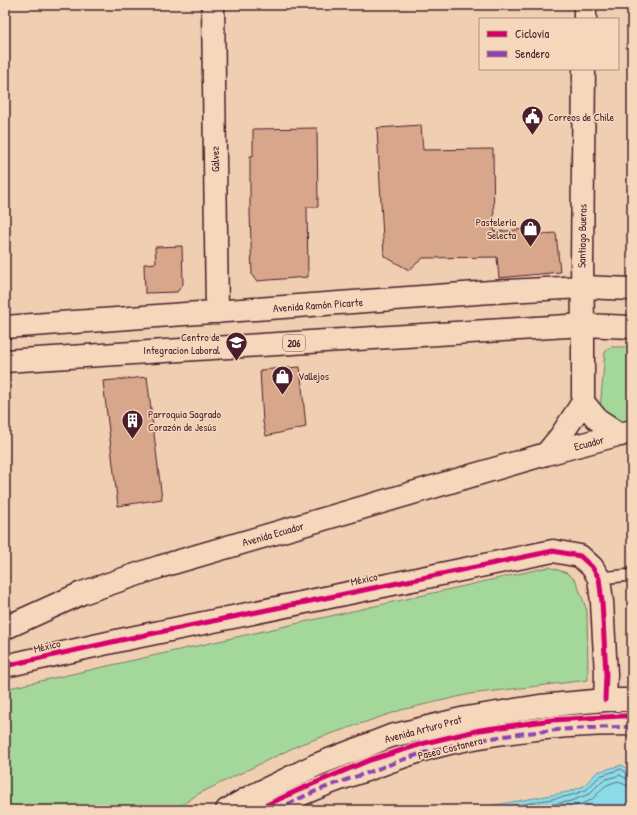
<svg xmlns="http://www.w3.org/2000/svg" width="637" height="815" font-family="'Patrick Hand',sans-serif">
<style>
.green{fill:#a4d89b;stroke:#777c63}
.water{fill:#8bdbe8;stroke:#71909c}
.lines{fill:none;stroke-linecap:round;stroke-linejoin:round}
.shore{stroke:#646a77;stroke-width:1}
.building{fill:#d8a78b;stroke:#4a1f2b}
.service-casing{stroke:#4a1f2b;stroke-width:14}
.pedestrian-casing{stroke:#4a1f2b;stroke-width:19}
.minor-casing{stroke:#4a1f2b;stroke-width:25}
.secondary-casing{stroke:#4a1f2b;stroke-width:25}
.trunk-casing{stroke:#4a1f2b;stroke-width:25}
.service{stroke:#f5d7bb;stroke-width:11}
.pedestrian{stroke:#f5d7bb;stroke-width:16}
.minor{stroke:#f5d7bb;stroke-width:22}
.secondary{stroke:#f5d7bb;stroke-width:22}
.trunk{stroke:#f5d7bb;stroke-width:22}
.quiet{stroke:#8e44ad;stroke-width:4;stroke-dasharray:8 4;stroke-linecap:butt}
.cycleway-casing{stroke:#f5d7bb;stroke-width:8}
.cycleway{stroke:#d6006c;stroke-width:5}
.labels{text-anchor:middle;dominant-baseline:central;stroke-width:3;stroke-linejoin:round;paint-order:stroke}
.shield{fill:#f5d7bb;stroke:#7d5656;stroke-width:1}
.shield-label{font-size:10px;font-weight:bold;fill:#4a1f2b}
.poi-label{font-size:11px;fill:#4a1f2b;stroke:#f5d7bb;text-anchor:start}
.street-label{font-size:11px;fill:#4a1f2b;stroke:#f5d7bb}
</style>
<rect width="100%" height="100%" fill="#f0ceb2"/>
<filter id="ink" filterUnits="userSpaceOnUse"><feTurbulence type="fractalNoise" baseFrequency=".025" numOctaves="2"/><feDisplacementMap in="SourceGraphic" scale="8" xChannelSelector="R" yChannelSelector="G"/><feConvolveMatrix kernelMatrix="1 2 1 2 8 2 1 2 1" color-interpolation-filters="sRGB"/></filter>
<g filter="url(#ink)">
<g class="green">
<path d="M611 347H632V419L614 424 600 410 605 352Z"/>
<path d="M549 567 567 573 576 581 587 611 588 680 470 694 401 710 301 744 198 794 175 810H5V689Z"/>
</g>
<path class="water" d="M622 765 632 772V810H468L568 792 584 786 597 772Z"/>
<g class="lines">
<g class="shore">
<path d="M490 810 569 796 586 790 600 776 621 769 629 774 632 775"/>
<path d="M518 810 571 801 589 794 603 780 620 775 627 779 632 780"/>
<path d="M554 810C566 808 579 806 591 800 597 796 601 788 607 785 611 783 615 782 619 781L625 785 632 786"/>
</g>
</g>
<g class="building">
<path d="M421 125 423 150 493 149 494 232 526 229 527 235 556 233 560 272 499 278 497 257 423 258 409 270 384 256 377 128Z"/>
<path d="M317 128 318 207H307L308 277 256 281 252 275 250 212V156H253V129Z"/>
<path d="M182 246 183 284 177 292 145 293 144 264 156 263 155 247Z"/>
<path d="M300 367 306 427 266 436 263 422 260 370Z"/>
<path d="M147 377 162 499 118 506 103 381Z"/>
</g>
<g class="lines">
<defs>
<path id="service" d="M599 578 632 575"/>
<path id="pedestrian" d="M277 810C305 794 336 783 367 773 388 765 409 757 430 751 496 734 564 727 632 727"/>
<g id="minor">
<path d="M213 5 217 312"/>
<path d="M5 666 121 640 553 551 580 556 592 567 599 578 602 602 606 674 605 700"/>
</g>
<g id="secondary">
<path d="M585 19V5"/>
<path d="M583 402 597 419 621 435"/>
<path d="M546 454 560 437 583 402V325L582 261 584 69"/>
<path d="M5 628 82 593 159 567 546 454 632 431"/>
<path d="M227 810 250 797 316 765 391 736 466 718 540 706 605 700H632"/>
</g>
<g id="trunk">
<path d="M5 327 491 292 582 287 632 289"/>
<path d="M5 361 583 325 632 327"/>
</g>
</defs>
<use href="#service" class="service-casing"/>
<use href="#pedestrian" class="pedestrian-casing"/>
<use href="#minor" class="minor-casing"/>
<use href="#secondary" class="secondary-casing"/>
<use href="#trunk" class="trunk-casing"/>
<use href="#service" class="service"/>
<use href="#pedestrian" class="pedestrian"/>
<use href="#minor" class="minor"/>
<use href="#secondary" class="secondary"/>
<use href="#trunk" class="trunk"/>
<path class="quiet" d="M277 810C305 794 336 783 367 773 388 765 409 757 430 751 496 734 564 727 632 727"/>
<defs>
<g id="cycleway">
<path d="M5 666 121 640 553 551 580 556 592 567 599 578 602 602 606 674 605 700"/>
<path d="M256 810 303 788 370 760 425 743 480 730 552 720 621 716H632"/>
</g>
</defs>
<use href="#cycleway" class="cycleway-casing"/>
<use href="#cycleway" class="cycleway"/>
</g>
</g>
<defs>
<symbol id="civic-pin" viewBox="-11 -11 22 30"><path d="M0 17L-7.5 6A9.5 9.5 0 1 1 7.5 6Z" fill="#4a1f2b" stroke="#f5d7bb"/><path d="M-.6-6.5H3V-4.5H.6V-3L4-1V1h2V6H-6V1h2V-1L-.6-3ZM-1.2 2.5V6h2.4V2.5Z" fill="#fff"/></symbol>
<symbol id="shop-pin" viewBox="-11 -11 22 30"><path d="M0 17L-7.5 6A9.5 9.5 0 1 1 7.5 6Z" fill="#4a1f2b" stroke="#f5d7bb"/><path d="M-5-2.5h2.3a2.7 3.5 0 0 1 5.4 0H5L5.5 6h-11ZM-1.5-2.5h3a1.5 2.3 0 0 0-3 0Z" fill="#fff"/></symbol>
<symbol id="school-pin" viewBox="-11 -11 22 30"><path d="M0 17L-7.5 6A9.5 9.5 0 1 1 7.5 6Z" fill="#4a1f2b" stroke="#f5d7bb"/><path d="M0-5L7-2L0 1L-7-2ZM-4 1L0 2.5L4 1V4Q0 6-4 4Z" fill="#fff"/></symbol>
<symbol id="building-pin" viewBox="-11 -11 22 30"><path d="M0 17L-7.5 6A9.5 9.5 0 1 1 7.5 6Z" fill="#4a1f2b" stroke="#f5d7bb"/><path d="M-4-6H4V6H1V3H-1V6H-4ZM-2.5-4.3h1.7v1.8h-1.7ZM.8-4.3h1.7v1.8H.8ZM-2.5-1h1.7V.8h-1.7ZM.8-1h1.7V.8H.8Z" fill="#fff"/></symbol>
</defs>
<g fill-rule="evenodd">
<use href="#civic-pin" x="520" y="104" width="25" height="34"/>
<use href="#shop-pin" x="518" y="216" width="25" height="34"/>
<use href="#school-pin" x="224" y="330" width="25" height="34"/>
<use href="#shop-pin" x="270" y="364" width="25" height="34"/>
<use href="#building-pin" x="120" y="408" width="25" height="34"/>
</g>
<g class="labels">
<rect class="shield" x="283" y="335" width="22" height="16" rx="3"/>
<g class="shield-label">
<text x="294" y="343">206</text>
</g>
<g class="poi-label">
<text x="548" y="117">Correos de Chile</text>
<text x="516" y="222" text-anchor="end">Pastelería<tspan x="516" dy="13">Selecta</tspan></text>
<text x="220" y="337" text-anchor="end">Centro de<tspan x="220" dy="13">Integracion Laboral</tspan></text>
<text x="298" y="376">Vallejos</text>
<text x="148" y="414">Parroquia Sagrado<tspan x="148" dy="13">Corazón de Jesús</tspan></text>
</g>
<g class="street-label">
<text transform="translate(215 159) rotate(-91)">Gálvez</text>
<text transform="translate(582 236) rotate(-89)">Santiago Bueras</text>
<text transform="translate(318 305) rotate(-4)">Avenida Ramón Picarte</text>
<text transform="translate(589 443) rotate(-15)">Ecuador</text>
<text transform="translate(273 534) rotate(-16)">Avenida Ecuador</text>
<text transform="translate(364 579) rotate(-12)">México</text>
<text transform="translate(47 646) rotate(-13)">México</text>
<text transform="translate(423 729) rotate(-15)">Avenida Arturo Prat</text>
<text transform="translate(450 748) rotate(-14)">Paseo Costanera</text>
</g>
</g>
<rect width="637" height="815" fill="none" stroke="#f5d7bb" stroke-width="20"/>
<rect x="10" y="10" width="617" height="795" fill="none" stroke="#4a1f2b" stroke-width="1.5" filter="url(#ink)"/>
<rect x="479" y="18" width="140" height="52" fill="#f5d7bb" stroke="#b18d81"/>
<rect x="487" y="31" width="20" height="6" fill="#d6006c" stroke="#b18d81"/>
<text x="515" y="38" font-size="12" fill="#4a1f2b">Ciclovía</text>
<rect x="487" y="51" width="20" height="6" fill="#8e44ad" stroke="#b18d81"/>
<text x="515" y="58" font-size="12" fill="#4a1f2b">Sendero</text>
</svg>
